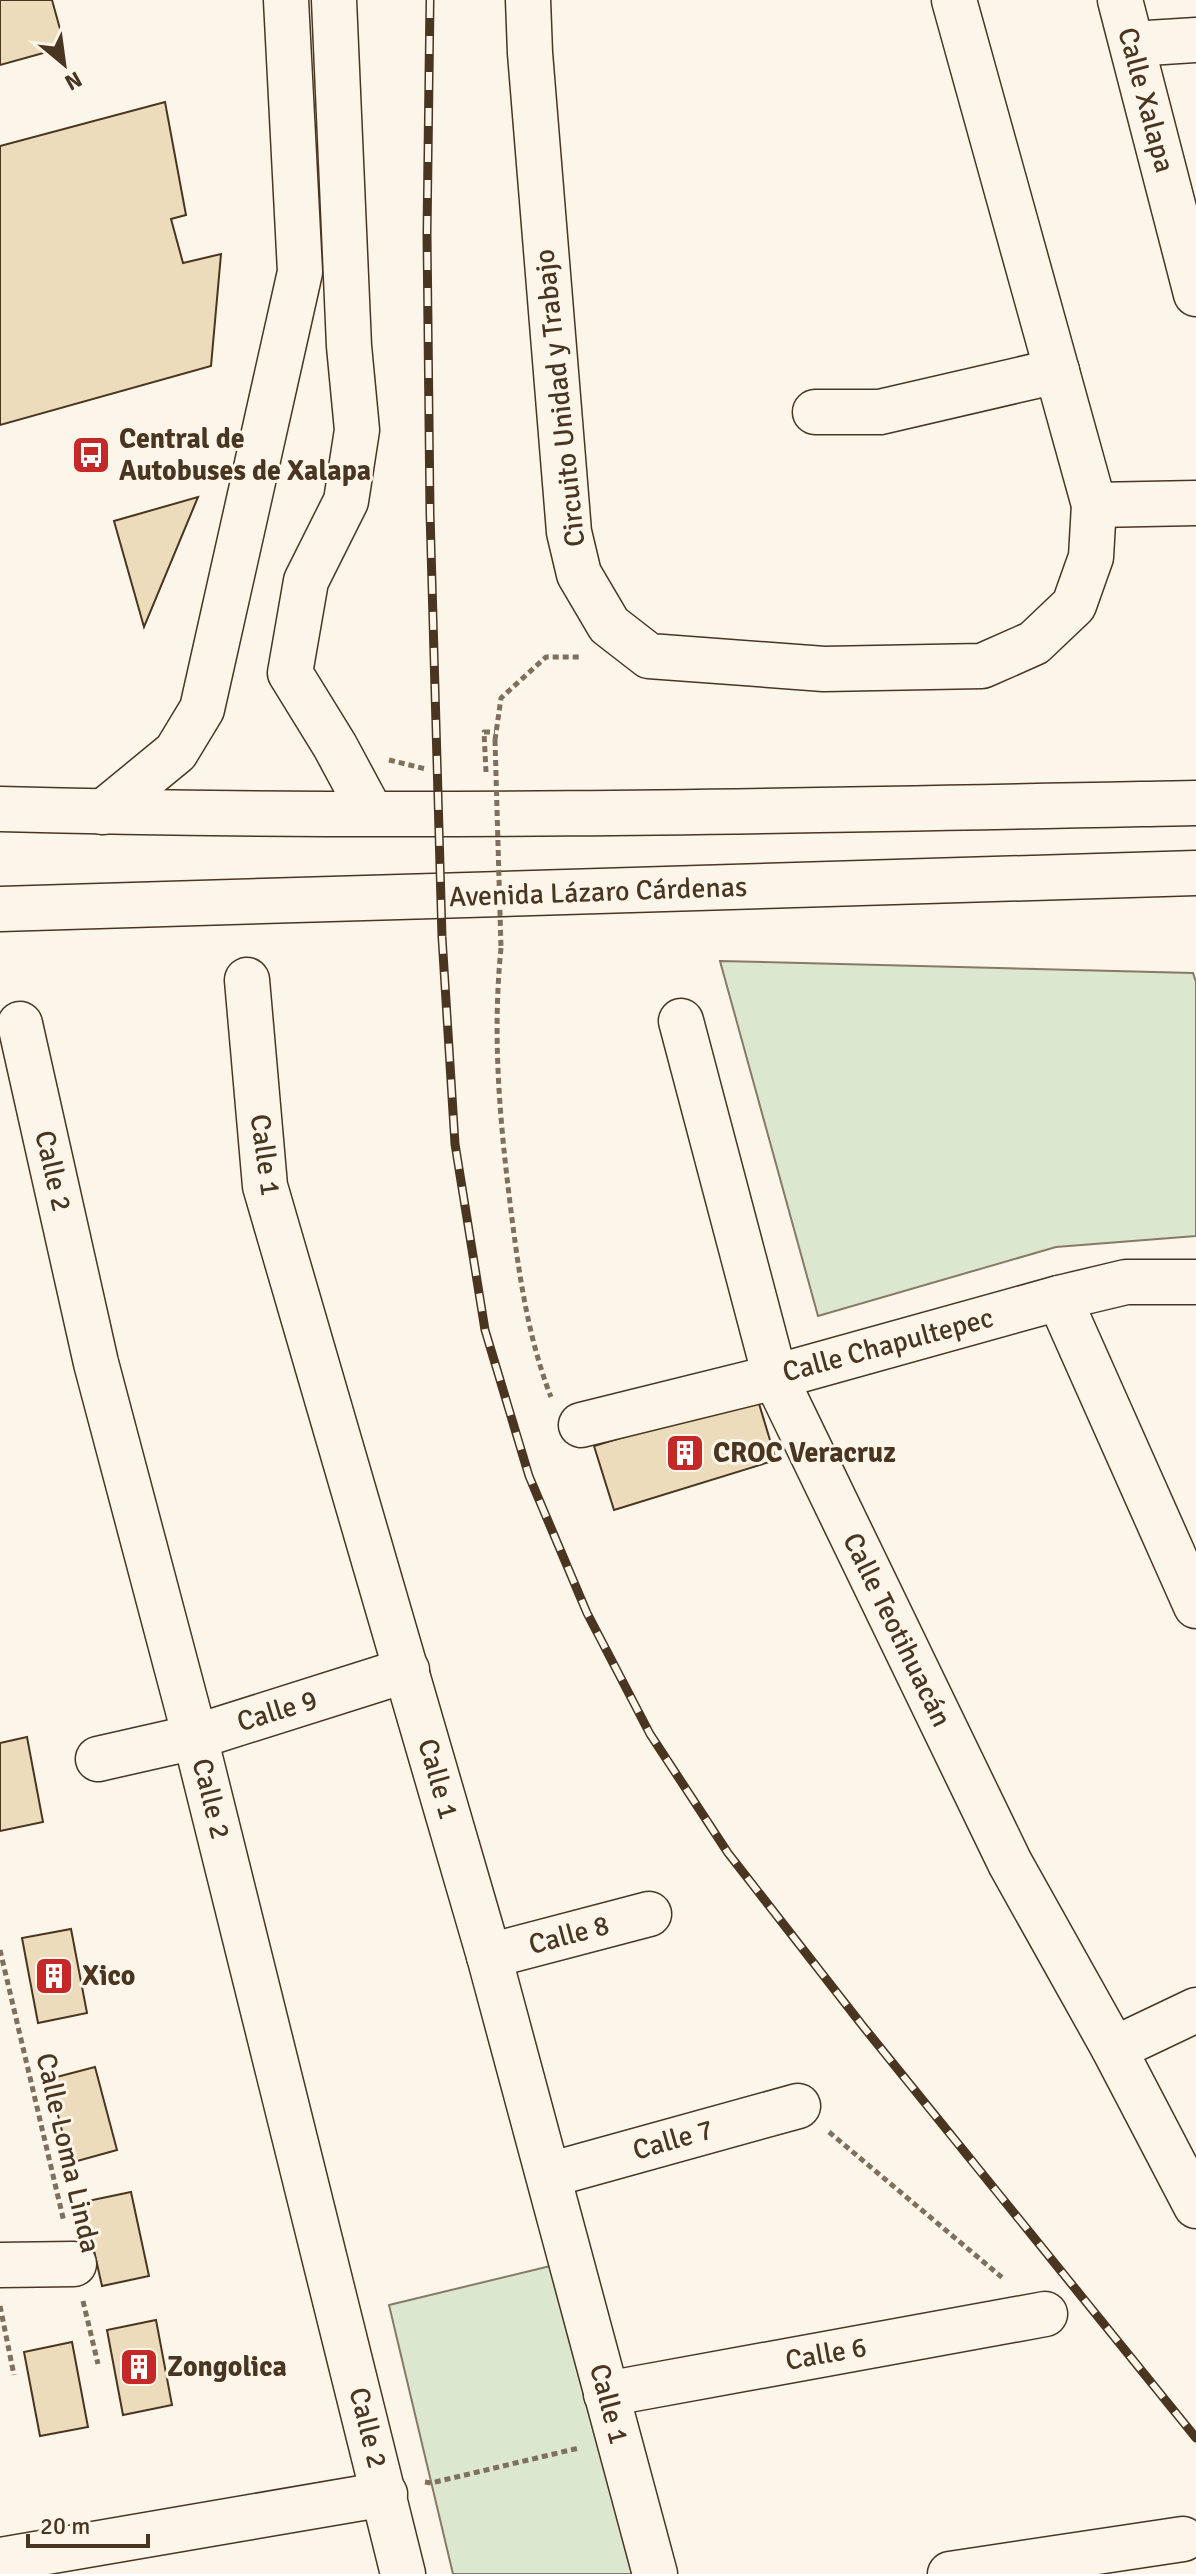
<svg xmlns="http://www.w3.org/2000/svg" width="1196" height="2574" font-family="Signika,sans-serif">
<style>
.green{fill:#dce7d0;stroke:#887966;stroke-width:2}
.building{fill:#ecdcbc;stroke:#4a3520;stroke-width:2}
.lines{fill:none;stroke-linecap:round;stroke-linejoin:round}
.minor-casing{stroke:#4a3520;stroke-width:47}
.highway-casing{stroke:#4a3520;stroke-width:47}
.path{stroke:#7f6f5c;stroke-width:5;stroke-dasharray:6 4;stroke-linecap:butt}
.minor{stroke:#fbf6e9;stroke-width:44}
.highway{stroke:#fbf6e9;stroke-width:44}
.rail-casing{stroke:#4a3520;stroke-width:9}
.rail{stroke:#fbf6e9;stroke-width:6;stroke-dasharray:18;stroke-linecap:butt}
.path-bridge{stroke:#7f6f5c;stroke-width:5;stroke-dasharray:6 4;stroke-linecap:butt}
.labels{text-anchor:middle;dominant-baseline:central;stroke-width:6;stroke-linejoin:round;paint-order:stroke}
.street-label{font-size:28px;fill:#4a3520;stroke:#fbf6e9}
.poi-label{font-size:28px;font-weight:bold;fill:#4a3520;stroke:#fbf6e9;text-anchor:start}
</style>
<rect width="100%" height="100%" fill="#fbf6e9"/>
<g class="green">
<path d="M720 961 1193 973 1196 982V1236L1056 1247 818 1316Z"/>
<path d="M567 2262 641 2574H453L389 2305Z"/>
</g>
<g class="building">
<path d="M0 0H52L65 47 0 65Z"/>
<path d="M165 102 186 215 171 219 183 263 221 254 211 366 0 425V146Z"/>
<path d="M198 497 144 627 114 521Z"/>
<path d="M757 1397 776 1460 614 1510 594 1446Z"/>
<path d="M27 1737 43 1822 0 1831V1743Z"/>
<path d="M71 1929 87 2013 38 2023 22 1938Z"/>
<path d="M95 2067 117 2150 70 2163 49 2079Z"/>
<path d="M131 2192 149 2276 102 2286 83 2202Z"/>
<path d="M156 2320 172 2405 123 2415 107 2330Z"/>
<path d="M72 2342 88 2427 40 2436 24 2352Z"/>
</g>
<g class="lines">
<defs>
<g id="minor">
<path d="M334 0 349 346 357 430 346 501 306 581 290 673 335 746 371 813"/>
<path d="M528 0 530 53 569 532 579 574 609 625 649 656 824 669 982 666 1034 643 1074 605 1091 557 1094 505 954 0"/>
<path d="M1120 0 1196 294"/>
<path d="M1132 44 1196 40"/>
<path d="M815 412H880L1057 371"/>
<path d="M1094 505 1196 503"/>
<path d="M103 812 176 752 202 709 300 272 286 0"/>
<path d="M247 980 265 1186 489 1956 655 2574"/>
<path d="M681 1021 775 1377 1010 1863 1114 2049 1196 2206"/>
<path d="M20 1024 96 1363 195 1737 403 2574"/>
<path d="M1059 1298 1196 1606"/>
<path d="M581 1425 775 1377 1059 1298 1126 1282H1196"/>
<path d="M98 1759 195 1737 407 1670"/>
<path d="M489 1956 649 1914"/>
<path d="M1114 2049 1196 2010"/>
<path d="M549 2175 798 2106"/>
<path d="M0 2265 74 2264"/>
<path d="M606 2394 1045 2314"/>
<path d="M0 2560 385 2494"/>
<path d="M950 2574 1183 2539"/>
</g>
<g id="highway">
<path d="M0 809C398 820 798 811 1196 803"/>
<path d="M0 909 1196 873"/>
</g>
</defs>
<use href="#minor" class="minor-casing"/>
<use href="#highway" class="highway-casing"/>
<g class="path">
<path d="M495 740 501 698 546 657H580"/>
<path d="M389 760 426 769"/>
<path d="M486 772 484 732H495"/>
<path d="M501 948C492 1037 500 1123 511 1211 519 1274 528 1338 551 1397"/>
<path d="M0 1950 64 2222"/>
<path d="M829 2132 1005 2280"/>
<path d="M83 2301 98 2364"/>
<path d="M0 2306 14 2375"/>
<path d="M425 2482 431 2483 579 2448"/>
</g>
<use href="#minor" class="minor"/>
<use href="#highway" class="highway"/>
<defs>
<path id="rail" d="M430 0 427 234 430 513 442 937 455 1144 485 1330 529 1476 587 1613 650 1734 728 1853 862 2025 1196 2438"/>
</defs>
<use href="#rail" class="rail-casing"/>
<use href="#rail" class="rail"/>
<path class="path-bridge" d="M495 740 501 948"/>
</g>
<defs>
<symbol id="bus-square" viewBox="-11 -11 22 22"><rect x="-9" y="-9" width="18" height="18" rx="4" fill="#c62828" stroke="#fbf6e9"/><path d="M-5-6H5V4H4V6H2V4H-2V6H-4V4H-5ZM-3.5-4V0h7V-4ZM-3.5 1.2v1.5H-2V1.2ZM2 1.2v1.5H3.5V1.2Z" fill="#fff"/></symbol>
<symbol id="building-square" viewBox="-11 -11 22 22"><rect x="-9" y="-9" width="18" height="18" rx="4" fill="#c62828" stroke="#fbf6e9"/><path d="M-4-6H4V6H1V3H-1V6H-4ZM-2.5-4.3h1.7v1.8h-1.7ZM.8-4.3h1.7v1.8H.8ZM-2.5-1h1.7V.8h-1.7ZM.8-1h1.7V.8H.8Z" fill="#fff"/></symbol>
</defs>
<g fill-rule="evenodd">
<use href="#bus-square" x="69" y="433" width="44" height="44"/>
<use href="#building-square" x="663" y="1431" width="44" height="44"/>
<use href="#building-square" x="32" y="1954" width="44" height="44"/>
<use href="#building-square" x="117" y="2345" width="44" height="44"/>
</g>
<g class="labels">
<g class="street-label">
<text transform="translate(1146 100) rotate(75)">Calle Xalapa</text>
<text transform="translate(560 398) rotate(-96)">Circuito Unidad y Trabajo</text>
<text transform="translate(598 892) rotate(-2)">Avenida Lázaro Cárdenas</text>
<text transform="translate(265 1155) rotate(82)">Calle 1</text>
<text transform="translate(53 1171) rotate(77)">Calle 2</text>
<text transform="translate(888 1345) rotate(-15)">Calle Chapultepec</text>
<text transform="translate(897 1630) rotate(64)">Calle Teotihuacán</text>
<text transform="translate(277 1711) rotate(-17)">Calle 9</text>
<text transform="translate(438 1779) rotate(74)">Calle 1</text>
<text transform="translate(211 1799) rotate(76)">Calle 2</text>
<text transform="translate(569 1935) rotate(-15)">Calle 8</text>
<text transform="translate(673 2140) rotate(-16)">Calle 7</text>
<text transform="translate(68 2153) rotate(77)">Calle Loma Linda</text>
<text transform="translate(826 2354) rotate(-10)">Calle 6</text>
<text transform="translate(609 2404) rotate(75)">Calle 1</text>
<text transform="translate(368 2428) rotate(76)">Calle 2</text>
</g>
<g class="poi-label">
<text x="119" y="439">Central de<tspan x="119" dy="32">Autobuses de Xalapa</tspan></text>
<text x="713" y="1453">CROC Veracruz</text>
<text x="82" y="1976">Xico</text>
<text x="167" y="2367">Zongolica</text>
</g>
</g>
<g transform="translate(64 64) rotate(151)" stroke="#fbf6e9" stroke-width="6" paint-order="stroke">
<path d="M0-6L14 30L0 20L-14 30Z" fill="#4a3520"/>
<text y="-12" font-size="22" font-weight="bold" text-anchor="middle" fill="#4a3520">N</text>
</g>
<path d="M28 2534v12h120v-12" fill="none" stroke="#4a3520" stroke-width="4"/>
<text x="40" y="2534" font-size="24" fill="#4a3520" stroke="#fbf6e9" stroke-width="6" paint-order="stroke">20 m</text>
</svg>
